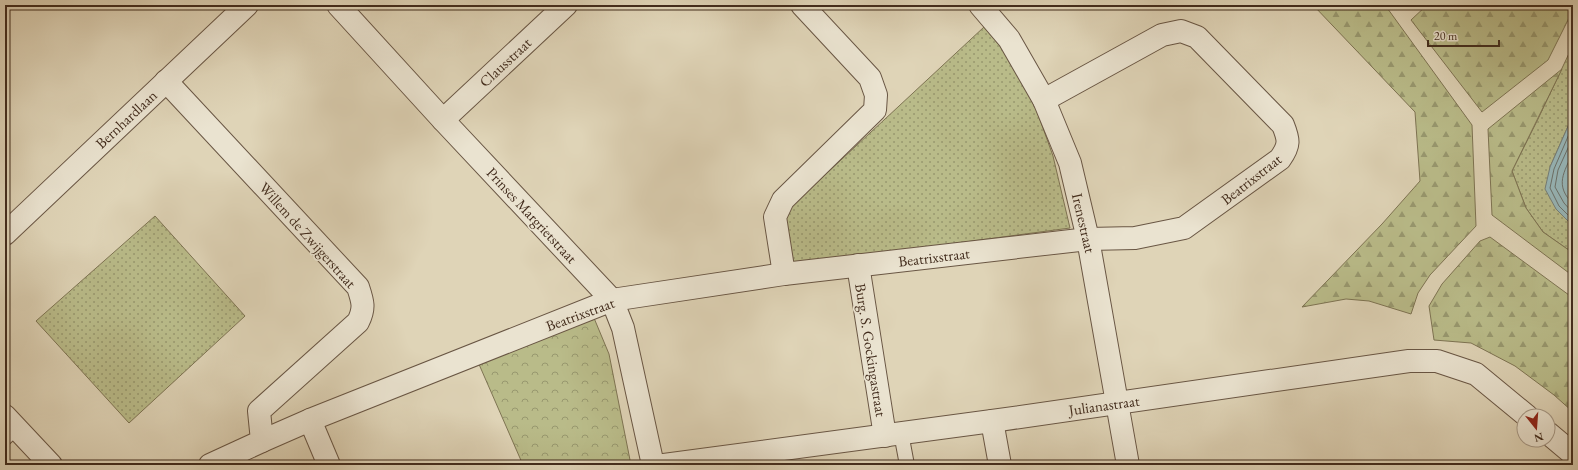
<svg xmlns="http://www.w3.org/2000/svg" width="1578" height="470" font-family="'EB Garamond',serif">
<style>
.grass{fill:url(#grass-dots);stroke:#7e7453}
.forest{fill:url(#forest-firs);stroke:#7e7453}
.park{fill:url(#park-crowns);stroke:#7e7453}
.water{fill:#97b6b8;stroke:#757f7a}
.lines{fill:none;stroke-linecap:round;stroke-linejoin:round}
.shore{stroke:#6c716a;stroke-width:1}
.lane-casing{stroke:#695644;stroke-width:16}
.street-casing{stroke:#695644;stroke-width:24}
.lane{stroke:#eae3d0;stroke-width:14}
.street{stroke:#eae3d0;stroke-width:22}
.labels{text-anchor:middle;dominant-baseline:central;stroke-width:3.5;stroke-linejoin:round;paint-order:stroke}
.street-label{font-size:15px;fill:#422c1d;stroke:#eae3d0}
</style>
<defs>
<pattern id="grass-dots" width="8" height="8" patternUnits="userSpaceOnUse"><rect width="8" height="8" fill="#b9bb89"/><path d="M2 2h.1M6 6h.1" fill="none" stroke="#98986f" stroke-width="1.8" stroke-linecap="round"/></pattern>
<pattern id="forest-firs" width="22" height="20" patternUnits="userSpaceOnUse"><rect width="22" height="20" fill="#b9bb89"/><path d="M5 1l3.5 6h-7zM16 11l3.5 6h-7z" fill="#98986f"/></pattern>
<pattern id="park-crowns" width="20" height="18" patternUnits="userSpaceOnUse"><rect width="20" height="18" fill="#b9bb89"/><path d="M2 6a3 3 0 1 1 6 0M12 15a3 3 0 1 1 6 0" fill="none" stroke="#98986f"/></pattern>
</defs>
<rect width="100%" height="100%" fill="#dfd4b7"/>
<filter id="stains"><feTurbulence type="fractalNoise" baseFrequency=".005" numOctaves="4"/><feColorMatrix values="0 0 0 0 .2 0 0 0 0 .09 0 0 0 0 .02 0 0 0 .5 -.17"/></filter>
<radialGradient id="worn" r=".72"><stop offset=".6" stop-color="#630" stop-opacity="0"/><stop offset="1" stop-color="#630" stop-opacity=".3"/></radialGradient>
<g class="grass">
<path d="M984 27 1010 58 1034 103 1053 156 1070 228 792 265 785 212Z"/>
<path d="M1573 45V115L1550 167 1556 209 1573 226V253L1543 232 1526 208 1512 171 1538 119Z"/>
<path d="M155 216 245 316 129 423 36 321Z"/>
</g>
<g class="forest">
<path d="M1313 5H1385L1472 125 1476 226 1430 275 1418 293 1411 314 1369 301 1346 299 1302 307 1382 224 1420 181 1415 112Z"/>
<path d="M1427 5H1573V10L1548 60 1482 112 1411 20Z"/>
<path d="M1562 69 1512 171 1526 208 1543 232 1573 253V276L1492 215 1488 129Z"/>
<path d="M1490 237 1573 298V412L1554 395 1515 366 1471 343 1434 340 1429 306 1442 284 1480 241Z"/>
</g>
<path class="park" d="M594 318 609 354 631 465H523L478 362Z"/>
<path class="water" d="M1573 115V226L1556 209 1545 189 1550 167Z"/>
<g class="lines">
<g class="shore">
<path d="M1573 125 1554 169 1550 188 1559 206 1573 220"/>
<path d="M1573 137 1558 170 1555 187 1564 203 1573 213"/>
<path d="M1573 152C1564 173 1554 185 1573 204"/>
</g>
<defs>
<g id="lane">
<path d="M901 433 907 465"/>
<path d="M5 438 16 428"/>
</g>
<g id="street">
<path d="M338 5 443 120 612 300 623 328 653 465"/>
<path d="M980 5 1009 39 1044 100 1070 163 1088 239 1128 465"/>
<path d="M166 81 358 287C363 302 365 308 358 322L259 411 262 441 210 465"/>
<path d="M443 120 566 5"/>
<path d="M5 234 247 5"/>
<path d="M858 265 885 436"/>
<path d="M784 274 775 217 783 200 875 110 876 95 870 78 802 5"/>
<path d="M5 416 51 465"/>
<path d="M310 420 329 465"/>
<path d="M992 421 1000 465"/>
<path d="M1548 433 1573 454"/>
<path d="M262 441 310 420 612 300 784 274 1088 239 1135 238 1184 228 1280 159C1290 145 1289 140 1283 125L1197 37 1181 31 1162 35 1044 100"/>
<path d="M664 465 992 421 1409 361H1437L1476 374 1527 416"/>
</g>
</defs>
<use href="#lane" class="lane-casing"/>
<use href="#street" class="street-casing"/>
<use href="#lane" class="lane"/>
<use href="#street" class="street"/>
</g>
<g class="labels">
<g class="street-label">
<text transform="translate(505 62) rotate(-43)">Clausstraat</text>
<text transform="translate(126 119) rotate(-43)">Bernhardlaan</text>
<text transform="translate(1251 179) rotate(-38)">Beatrixstraat</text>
<text transform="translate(532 215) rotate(47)">Prinses Margrietstraat</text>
<text transform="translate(1084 223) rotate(77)">Irenestraat</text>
<text transform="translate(308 235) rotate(48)">Willem de Zwijgerstraat</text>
<text transform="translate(934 257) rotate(-7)">Beatrixstraat</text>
<text transform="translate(580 314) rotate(-20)">Beatrixstraat</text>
<text transform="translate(871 350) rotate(81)">Burg. S. Gockingastraat</text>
<text transform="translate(1104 405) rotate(-8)">Julianastraat</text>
</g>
</g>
<rect width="1578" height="470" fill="none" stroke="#dfd4b7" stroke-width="20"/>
<rect x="6" y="6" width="1566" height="458" fill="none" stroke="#422c1d" stroke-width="2"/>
<rect x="10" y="10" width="1558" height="450" fill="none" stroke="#422c1d"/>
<g transform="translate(1536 428) rotate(163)"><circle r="19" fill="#eae3d0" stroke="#a79a88"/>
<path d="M0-3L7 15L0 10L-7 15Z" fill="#8f2418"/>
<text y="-6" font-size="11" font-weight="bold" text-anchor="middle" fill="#422c1d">N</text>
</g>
<path d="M1428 40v6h71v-6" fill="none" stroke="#422c1d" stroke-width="2"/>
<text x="1434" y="40" font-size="12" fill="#422c1d" stroke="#eae3d0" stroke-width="3" paint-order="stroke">20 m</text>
<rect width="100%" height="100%" filter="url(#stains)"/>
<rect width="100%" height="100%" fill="url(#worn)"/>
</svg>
